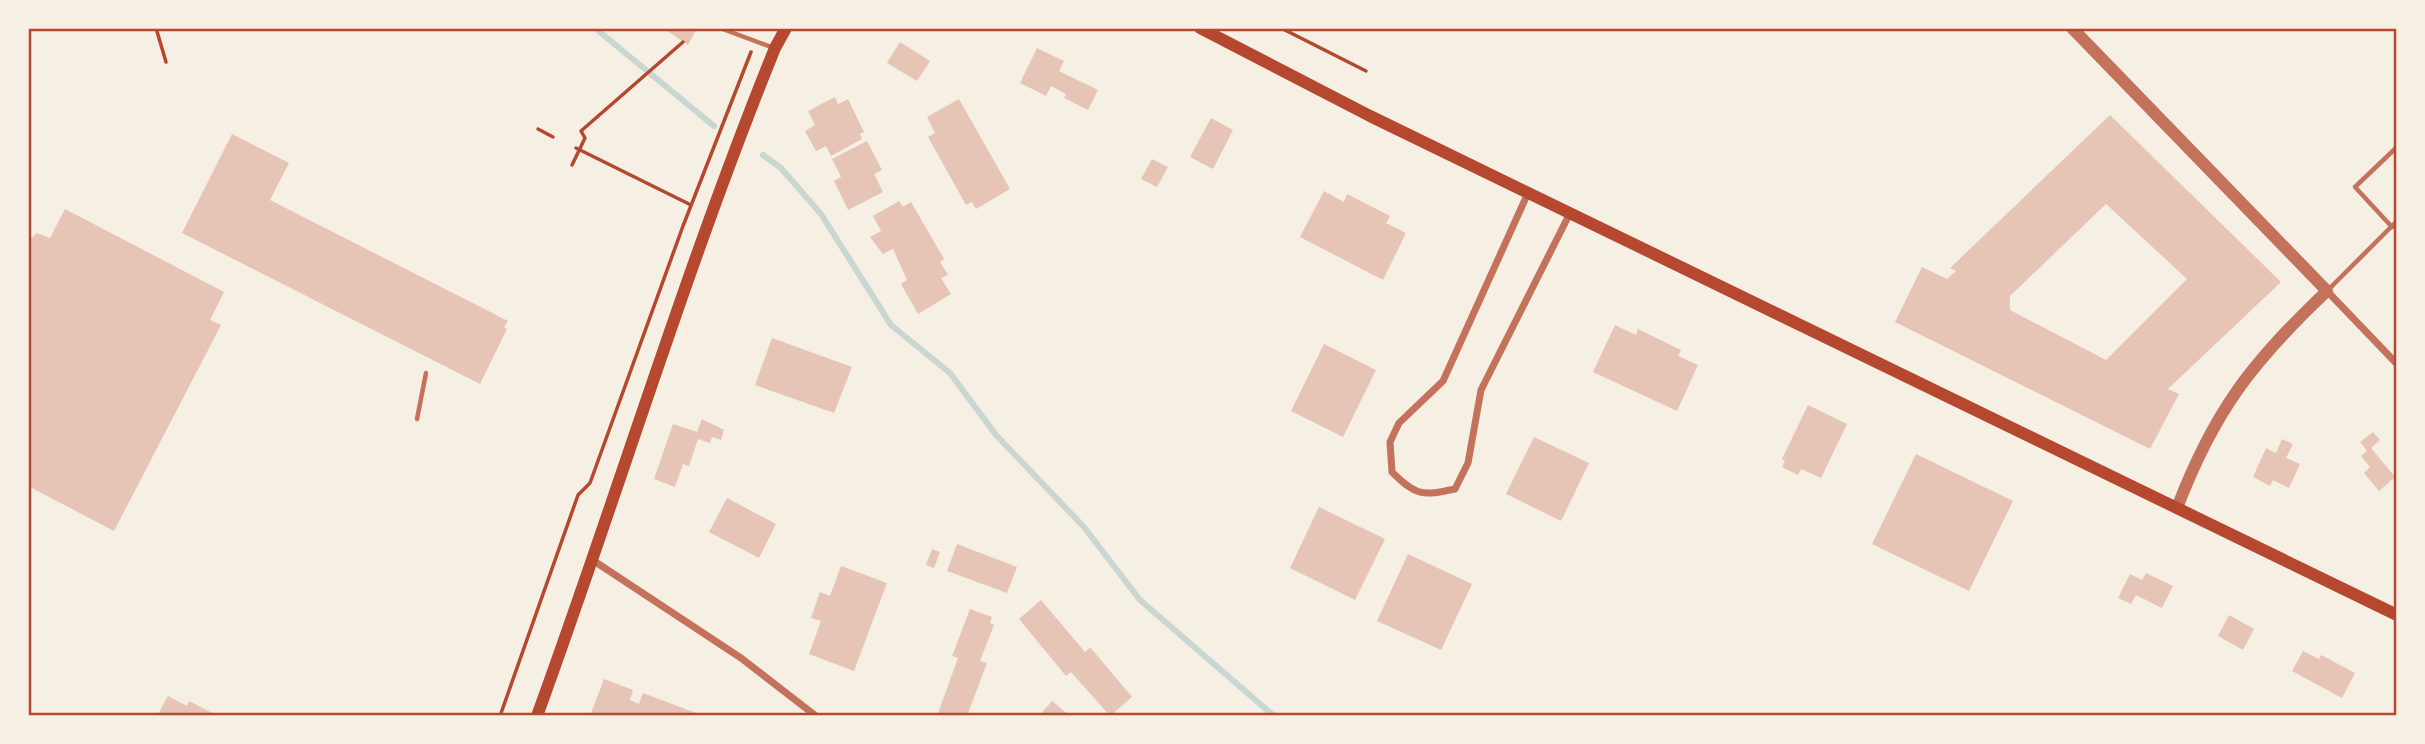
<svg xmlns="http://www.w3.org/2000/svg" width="2425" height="744" font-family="Mulish,sans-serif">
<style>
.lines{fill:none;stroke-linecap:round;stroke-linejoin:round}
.stream{stroke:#c9d6d2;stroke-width:6}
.building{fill:#e6c5b7;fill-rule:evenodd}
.path{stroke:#b5482f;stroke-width:3.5}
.service{stroke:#c5725c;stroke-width:4.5}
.minor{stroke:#c5725c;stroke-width:7}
.tertiary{stroke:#c5725c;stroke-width:12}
.secondary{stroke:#b5482f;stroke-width:12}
.neatline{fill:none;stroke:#b5482f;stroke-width:2.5}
</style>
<rect width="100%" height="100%" fill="#f6efe4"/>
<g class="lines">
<g class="stream">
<path d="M595 28 714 126"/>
<path d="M763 155 781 168 821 214 891 325 950 373 996 435 1084 527 1140 600 1274 716"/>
</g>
</g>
<g class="building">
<path d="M663 28H697L688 45Z"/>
<path d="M900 42 930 61 917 81 887 63Z"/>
<path d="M1037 48 1064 61 1059 71 1098 90 1088 110 1064 98 1066 94 1051 86 1046 96 1020 83Z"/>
<path d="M835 97 838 104 848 99 864 132 860 134 862 139 831 156 826 146 816 151 805 131 815 125 808 111Z"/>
<path d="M959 99 1010 189 976 209 972 202 966 205 928 137 935 133 927 117Z"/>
<path d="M2110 115 2281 282 2168 389 2179 394 2150 449 1895 322 1922 267 1947 279 1956 271 1950 268ZM2106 204 2187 279 2106 360 2010 310V296Z"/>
<path d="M1211 118 1233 130 1213 169 1190 157Z"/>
<path d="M232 134 289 163 270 200 508 321 504 327 507 329 480 384 182 233Z"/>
<path d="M867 141 882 170 874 174 883 192 848 210 834 181 841 177 832 159Z"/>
<path d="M1152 159 1168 167 1157 187 1141 179Z"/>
<path d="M1324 191 1344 202 1347 194 1390 216 1386 223 1406 233 1383 280 1300 237Z"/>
<path d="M899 201 903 207 911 202 944 259 940 262 948 275 941 278 951 294 918 314 901 284 907 280 893 249 883 254 870 237 881 231 873 216Z"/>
<path d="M65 209 224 292 210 320 221 325 114 531 28 486V282L31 277 28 276V241L37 233 50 238Z"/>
<path d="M1615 325 1636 335 1638 329 1681 350 1678 356 1698 365 1677 411 1593 372Z"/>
<path d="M772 338 852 367 834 413 755 385Z"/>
<path d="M1324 344 1376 370 1343 437 1291 411Z"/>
<path d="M1808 405 1847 424 1821 478 1801 469 1798 475 1782 467 1785 461 1782 459Z"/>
<path d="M702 419 724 430 721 440 712 437 710 443 698 439 689 466 683 464 675 487 654 479 673 424 697 432Z"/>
<path d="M2373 432 2380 440 2371 448 2395 477 2379 491 2364 473 2370 467 2361 456 2367 451 2360 442Z"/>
<path d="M1534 437 1589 463 1561 521 1506 494Z"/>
<path d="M2282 439 2293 444 2286 458 2300 464 2289 488 2273 480 2270 486 2253 477 2266 448 2276 453Z"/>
<path d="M1916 454 2013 501 1969 591 1872 544Z"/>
<path d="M727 498 776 524 759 558 709 532Z"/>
<path d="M1319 507 1385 539 1355 600 1290 568Z"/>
<path d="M957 544 1017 567 1007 593 947 571Z"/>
<path d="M932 549 940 552 934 568 926 565Z"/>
<path d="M1408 554 1472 584 1441 650 1377 621Z"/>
<path d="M841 566 887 583 854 671 809 654 821 621 811 618 820 592 830 596Z"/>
<path d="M2146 573 2173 586 2162 608 2136 595 2131 604 2118 598 2130 574 2142 580Z"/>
<path d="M1041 600 1085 652 1090 647 1132 697 1110 716 1071 672 1066 676 1019 619Z"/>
<path d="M970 609 992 617 990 623 994 625 980 661 987 663 967 716H937L958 658 952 656Z"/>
<path d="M2229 615 2254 629 2243 650 2218 636Z"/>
<path d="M2303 651 2319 659 2321 655 2355 673 2342 698 2292 671Z"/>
<path d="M604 679 633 690 630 700 639 704 643 693 704 716H590Z"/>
<path d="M168 696 187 706 189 701 218 716H157Z"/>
<path d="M1052 701 1070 716H1039Z"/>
</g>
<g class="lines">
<g class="path">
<path d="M156 28 166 62"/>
<path d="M1281 28 1366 71"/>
<path d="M538 129 553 137"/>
<path d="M576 148 691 205"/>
<path d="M572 165 585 138 581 131 683 42"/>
<path d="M500 716 578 495 590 483 683 226 751 52"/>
</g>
<g class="service">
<path d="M720 28 774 48"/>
<path d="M2392 227 2355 187 2397 147"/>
<path d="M2327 291 2397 221"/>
<path d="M417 419 426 373"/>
</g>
<g class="minor">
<path d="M1528 193 1443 381 1399 423 1390 442 1392 472C1416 496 1422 496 1455 489L1468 463 1481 390 1570 213"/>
<path d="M2327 291 2397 364"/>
<path d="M594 561 741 658 816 716"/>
</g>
<path class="tertiary" d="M2072 28 2327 291C2252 362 2214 411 2177 508"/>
<g class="secondary">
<path d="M1200 28 1370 116 2397 615"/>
<path d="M537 716C618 494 686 267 775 48L786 28"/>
</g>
</g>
<rect width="2425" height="744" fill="none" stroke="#f6efe4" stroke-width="60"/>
<rect x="30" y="30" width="2365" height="684" class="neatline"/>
</svg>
